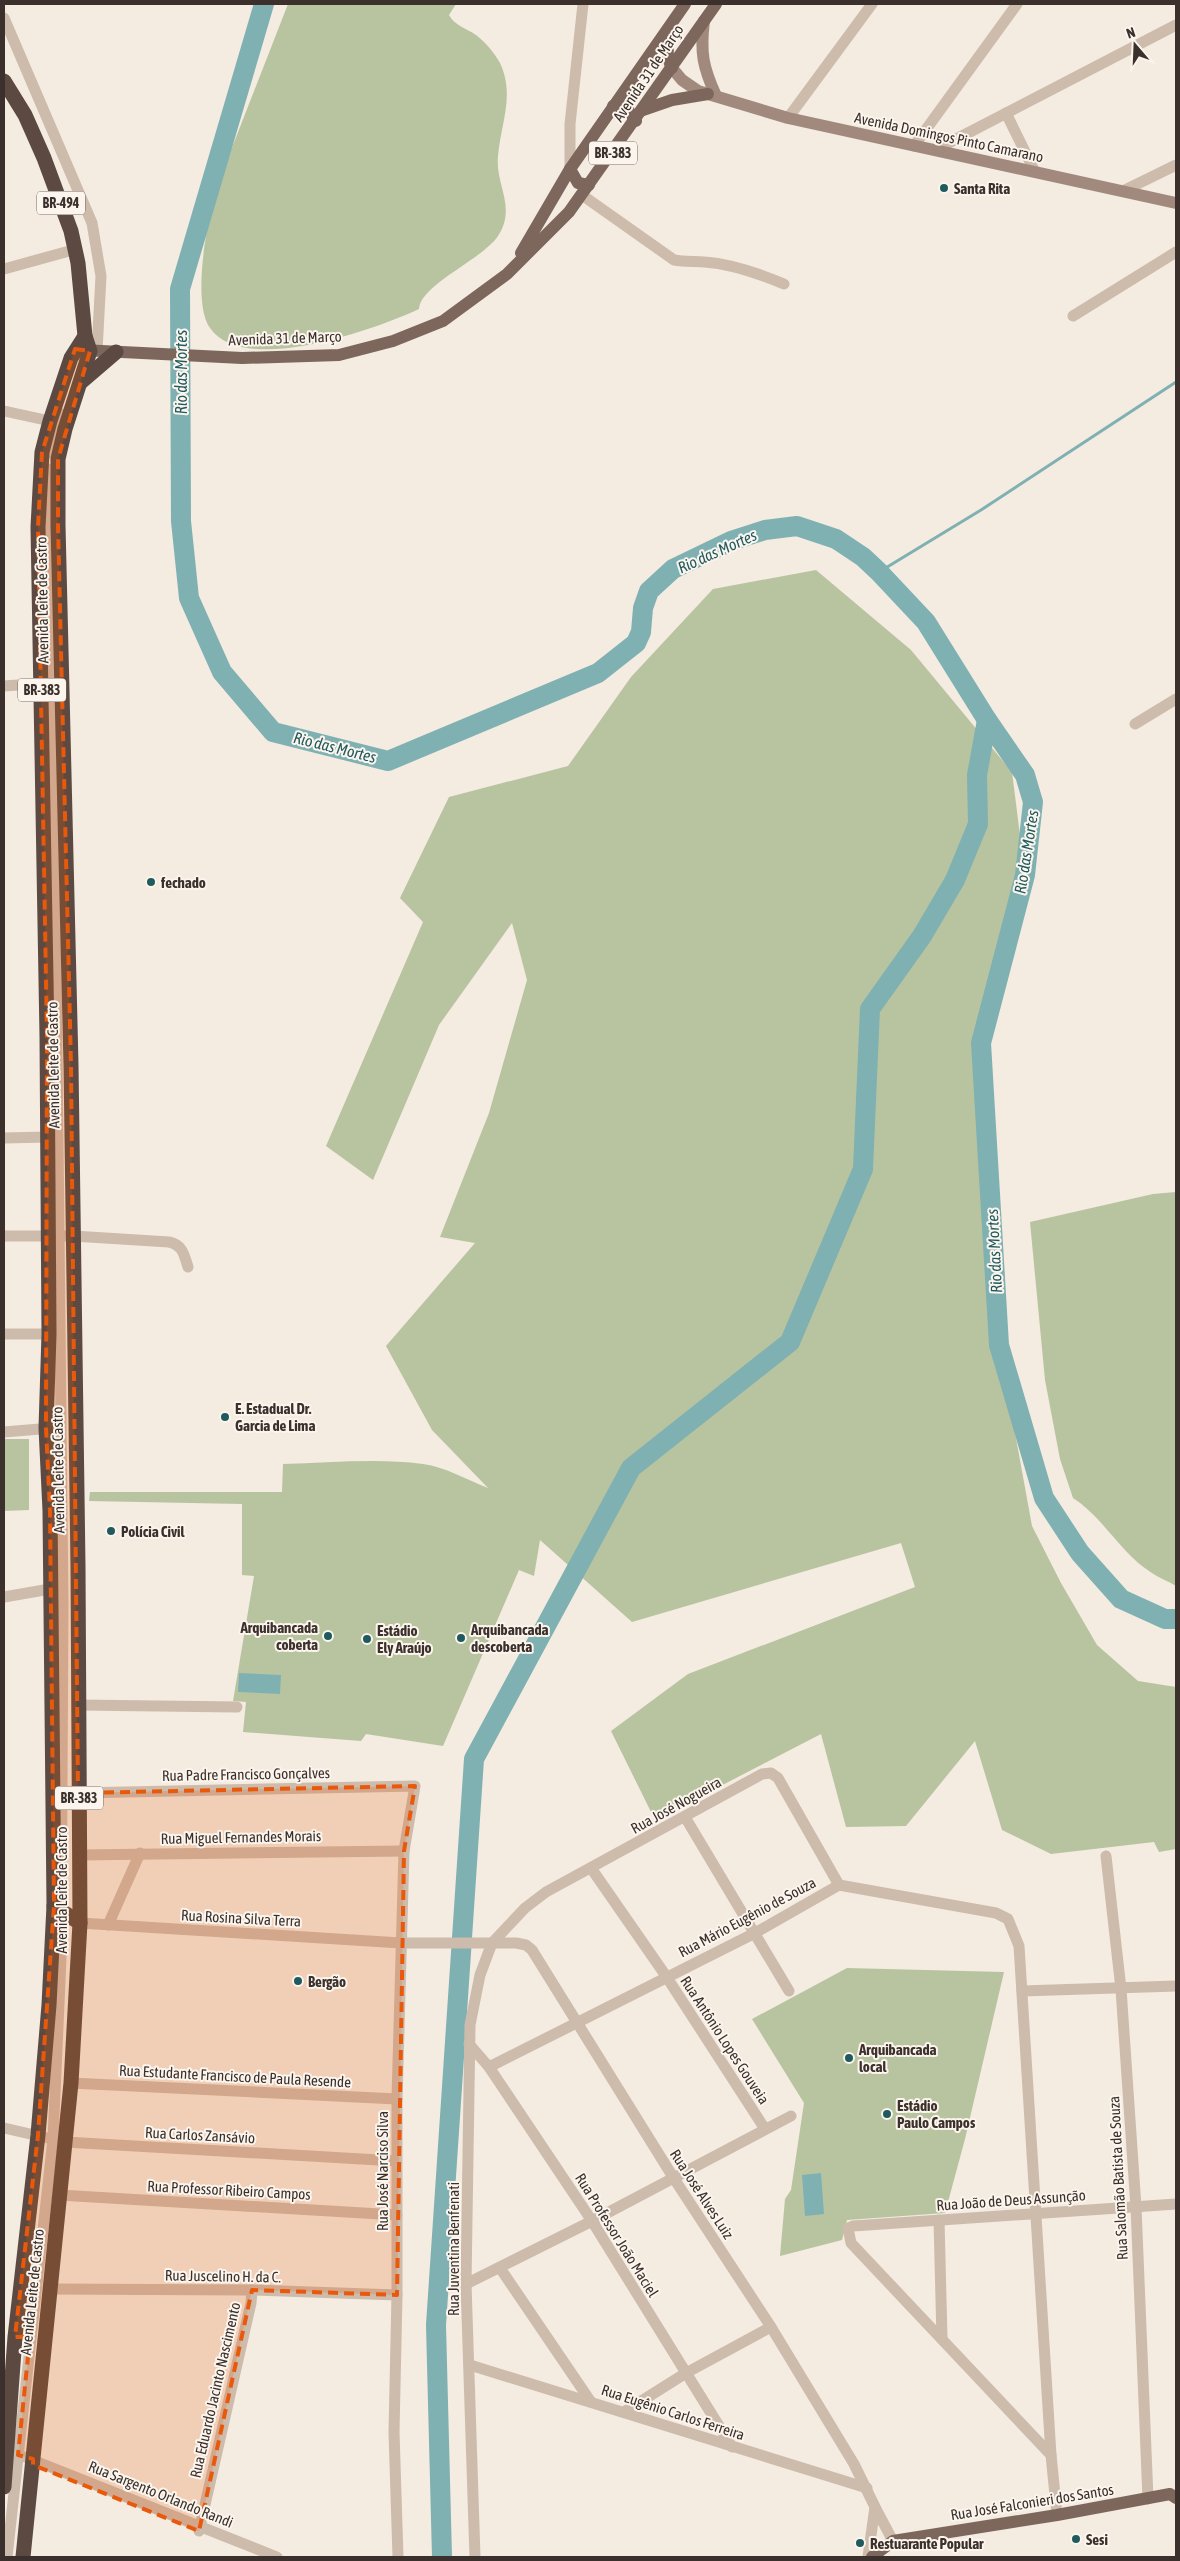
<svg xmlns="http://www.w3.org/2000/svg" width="1180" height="2561" font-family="'Asap Condensed',sans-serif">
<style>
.green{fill:#b8c4a0}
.water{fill:#7fb0b2}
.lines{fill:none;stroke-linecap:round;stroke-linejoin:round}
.stream{stroke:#7fb0b2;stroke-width:3}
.river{stroke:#7fb0b2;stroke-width:20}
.street{stroke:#cdbbac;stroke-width:11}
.secondary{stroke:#a18a7d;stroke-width:12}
.primary{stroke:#7d675c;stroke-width:12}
.highway{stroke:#5c4a42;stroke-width:15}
.marked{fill:#e8590c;fill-opacity:0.2;stroke:#e8590c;stroke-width:4;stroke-dasharray:10 6;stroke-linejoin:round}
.poi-dot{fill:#1f5a5e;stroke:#fbf5ee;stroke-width:2}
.labels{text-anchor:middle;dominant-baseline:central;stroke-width:4;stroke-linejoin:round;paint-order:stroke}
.shield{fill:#fbf5ee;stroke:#756b66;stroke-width:1}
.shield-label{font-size:14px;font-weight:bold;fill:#3b302b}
.street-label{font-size:15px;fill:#3b302b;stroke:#fbf5ee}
.poi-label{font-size:15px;font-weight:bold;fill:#3b302b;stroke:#fbf5ee;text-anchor:start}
.water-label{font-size:16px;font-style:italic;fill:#1f5a5e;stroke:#fbf5ee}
</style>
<rect width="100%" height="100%" fill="#f4ebe1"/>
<g class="green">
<path d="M288 4H456L449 15C455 26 466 28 476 35 485 42 494 52 500 63 515 95 501 123 498 156 495 185 517 207 498 236 483 259 420 285 419 309 376 329 244 377 210 328 191 301 208 217 217 186Z"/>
<path d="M816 570 911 650 1012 772 1025 875 981 1043 999 1345 1032 1526 1061 1583 1097 1645 1138 1681 1176 1687V1849L1159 1852 1154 1842 1051 1854 1002 1830 975 1741 906 1826 846 1827 821 1734 655 1820 611 1731 688 1674 915 1587 901 1543 632 1622 540 1540 534 1576 519 1570 443 1746 366 1734 361 1741 243 1732 246 1702 233 1701 254 1576 242 1575V1504L89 1501 90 1492H282L283 1464C329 1463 377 1458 423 1464 446 1467 467 1480 488 1488L432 1430 386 1346 475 1243 440 1237 489 1113 527 980 512 923 439 1025 373 1180 326 1146 423 922 400 898 449 797 568 766 631 677 713 589Z"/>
<path d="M1176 1192V1586C1168 1581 1159 1578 1152 1573 1121 1554 1104 1518 1073 1498L1060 1459 1045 1380 1030 1222 1153 1194Z"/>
<path d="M4 1439H29V1510L4 1511Z"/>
<path d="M847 1968 1004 1972 965 2139 945 2213 847 2220 842 2240 780 2256 785 2199 791 2190 804 2103 752 2019Z"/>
</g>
<g class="water">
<path d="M239 1673 281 1675 280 1694 238 1692Z"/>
<path d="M821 2173 824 2214 805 2216 802 2175Z"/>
</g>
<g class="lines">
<path class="stream" d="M879 572 981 510 1176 382"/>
<g class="river">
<path d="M264 4 180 289 181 521 189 598 222 672 273 732 388 761 598 673 636 643 641 632 643 608 649 591 673 569 731 541 765 530 797 526 836 539 863 557 879 572 926 622 987 720 1025 775 1033 802 1025 875 981 1043 999 1345 1044 1498 1080 1553 1121 1599 1165 1619H1176"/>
<path d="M442 2557 436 2325 474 1759 631 1468 790 1342 863 1169 870 1009 922 936 955 880 978 824 977 775 987 720"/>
</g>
<g class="street">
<path d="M4 18 92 223 101 276 97 351"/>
<path d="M1006 113 1035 172"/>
<path d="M788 118 872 4"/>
<path d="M914 146 1017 4"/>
<path d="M937 149 1176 25"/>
<path d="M570 169V124L583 4"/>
<path d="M1123 191 1176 165"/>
<path d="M582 195 674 260C685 262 695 261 705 262 732 264 760 274 784 284"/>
<path d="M4 269 73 250 77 253"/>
<path d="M1073 316 1176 252"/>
<path d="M4 411 50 421"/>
<path d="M48 453 63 414"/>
<path d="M4 686 47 683"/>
<path d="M1135 724 1176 699"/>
<path d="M4 1138 47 1137"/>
<path d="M4 1236H73L169 1242C183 1245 184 1255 188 1267"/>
<path d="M4 1334H57"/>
<path d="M4 1432 52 1428"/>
<path d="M4 1597 50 1589 58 1586"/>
<path d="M78 1705 237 1707"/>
<path d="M78 1793 415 1786 404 1851 397 2099V2295L394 2432 398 2557"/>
<path d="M685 1817 789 1991"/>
<path d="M79 1855 404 1851"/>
<path d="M1106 1856 1121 1989 1136 2207 1148 2499"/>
<path d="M591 1868 666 1976 765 2129"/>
<path d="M80 1923 401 1943H516L526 1945 532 1950 673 2177 771 2327 854 2464 875 2507"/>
<path d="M108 1925 140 1853"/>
<path d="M1022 1991 1176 1986"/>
<path d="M469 2044 489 2067 592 2221 732 2447"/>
<path d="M489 2067 755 1933 839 1885 996 1913 1008 1919 1019 1946 1051 2455"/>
<path d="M71 2083 397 2099"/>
<path d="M4 2128 65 2142 396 2161"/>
<path d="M59 2195 397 2215"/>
<path d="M939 2220 942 2339"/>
<path d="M500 2268 591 2402"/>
<path d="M466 2284 592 2221 791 2116"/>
<path d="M49 2289 252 2290 397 2295"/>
<path d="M470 2365 867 2488"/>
<path d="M624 2412 686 2373 771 2327"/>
<path d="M25 2457 277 2557"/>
<path d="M1057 2515 1051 2455 851 2243 848 2228 853 2226 1176 2204"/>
<path d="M199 2531 251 2303 252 2290"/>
<path d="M7 2557 53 2139 61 1958 63 1605 53 681 48 469"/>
<path d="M475 2557 466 2284 470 2025 480 1975 492 1943 525 1908 546 1892 762 1774 771 1773 778 1778 839 1885"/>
<path d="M868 2557 875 2507 893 2541"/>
</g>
<g class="secondary">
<path d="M704 21C700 53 703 67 716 96"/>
<path d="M672 68 682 80 698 91 788 118 1176 203"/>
</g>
<g class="primary">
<path d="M671 28C668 43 665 55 672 68"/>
<path d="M613 106 628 110 636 121"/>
<path d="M643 110 672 100 708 94"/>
<path d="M570 169 578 183 589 185"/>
<path d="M521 253 570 169 685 4"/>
<path d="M82 350 242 358 339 355 393 341 443 321 507 274 569 212 716 4"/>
<path d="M872 2557 893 2541 1057 2515 1170 2494 1176 2498"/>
</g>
<g class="highway">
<path d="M4 81 25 115 44 158 71 231 78 263 85 336 90 351 65 429 58 459V525L71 1065 78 1566 80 1923 71 2083 23 2557"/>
<path d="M81 382 116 352"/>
<path d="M54 1906 80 1923"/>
<path d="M4 2487 15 2337 38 2135 49 2005 54 1906 50 1511 46 1428 49 1334 47 1036 38 527 42 452 50 421 71 358 85 336"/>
</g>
</g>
<path class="marked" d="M75 349 90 351 58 459V525L71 1065 78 1793 415 1786 404 1851 397 2295 252 2290 199 2531 33 2465V2459L18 2455 30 2337H15L38 2135 54 1906 50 1511 46 1428 47 1036 38 527 42 452Z"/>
<g class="poi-dot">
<circle cx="944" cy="188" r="5"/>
<circle cx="151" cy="882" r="5"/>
<circle cx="225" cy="1417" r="5"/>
<circle cx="111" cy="1531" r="5"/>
<circle cx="328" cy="1636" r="5"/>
<circle cx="461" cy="1638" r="5"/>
<circle cx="367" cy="1639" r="5"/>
<circle cx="298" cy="1981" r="5"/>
<circle cx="849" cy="2058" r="5"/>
<circle cx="887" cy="2114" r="5"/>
<circle cx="1076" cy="2539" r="5"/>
<circle cx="860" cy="2543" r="5"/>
</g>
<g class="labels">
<g class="shield">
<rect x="589" y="141.5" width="48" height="23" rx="4"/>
<rect x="37" y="191.5" width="48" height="23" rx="4"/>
<rect x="18" y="678.5" width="48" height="23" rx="4"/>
<rect x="55" y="1786.5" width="48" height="23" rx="4"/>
</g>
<g class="shield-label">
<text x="613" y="153">BR-383</text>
<text x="61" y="203">BR-494</text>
<text x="42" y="690">BR-383</text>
<text x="79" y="1798">BR-383</text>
</g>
<g class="street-label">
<text transform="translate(648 73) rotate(-56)">Avenida 31 de Março</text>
<text transform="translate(949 137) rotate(12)">Avenida Domingos Pinto Camarano</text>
<text transform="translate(285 338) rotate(-2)">Avenida 31 de Março</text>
<text transform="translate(42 600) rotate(-91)">Avenida Leite de Castro</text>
<text transform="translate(53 1065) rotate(-91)">Avenida Leite de Castro</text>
<text transform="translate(58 1470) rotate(-91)">Avenida Leite de Castro</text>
<text transform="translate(246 1774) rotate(-1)">Rua Padre Francisco Gonçalves</text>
<text transform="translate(676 1805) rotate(-29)">Rua José Nogueira</text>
<text transform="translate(241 1837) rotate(-1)">Rua Miguel Fernandes Morais</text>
<text transform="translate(61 1890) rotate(-90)">Avenida Leite de Castro</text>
<text transform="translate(747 1917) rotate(-28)">Rua Mário Eugênio de Souza</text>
<text transform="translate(241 1918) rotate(3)">Rua Rosina Silva Terra</text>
<text transform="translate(725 2040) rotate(57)">Rua Antônio Lopes Gouveia</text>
<text transform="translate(235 2076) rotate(3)">Rua Estudante Francisco de Paula Resende</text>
<text transform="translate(200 2135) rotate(3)">Rua Carlos Zansávio</text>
<text transform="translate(382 2171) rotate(-90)">Rua José Narciso Silva</text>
<text transform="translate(1118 2178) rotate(-93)">Rua Salomão Batista de Souza</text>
<text transform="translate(229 2190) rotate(3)">Rua Professor Ribeiro Campos</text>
<text transform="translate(702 2194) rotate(57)">Rua José Alves Luiz</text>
<text transform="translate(1011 2200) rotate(-4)">Rua João de Deus Assunção</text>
<text transform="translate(617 2235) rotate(58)">Rua Professor João Maciel</text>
<text transform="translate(453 2249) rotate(-90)">Rua Juventina Benfenati</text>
<text transform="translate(223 2276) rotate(1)">Rua Juscelino H. da C.</text>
<text transform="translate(32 2292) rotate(-84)">Avenida Leite de Castro</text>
<text transform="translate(215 2390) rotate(-77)">Rua Eduardo Jacinto Nascimento</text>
<text transform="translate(673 2412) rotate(18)">Rua Eugênio Carlos Ferreira</text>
<text transform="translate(161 2494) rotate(22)">Rua Sargento Orlando Randi</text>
<text transform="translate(1032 2502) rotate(-9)">Rua José Falconieri dos Santos</text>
</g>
<g class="poi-label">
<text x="954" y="188">Santa Rita</text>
<text x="161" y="882">fechado</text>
<text x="235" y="1408">E. Estadual Dr.<tspan x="235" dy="17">Garcia de Lima</tspan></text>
<text x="121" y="1531">Polícia Civil</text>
<text x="318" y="1627" text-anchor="end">Arquibancada<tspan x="318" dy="17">coberta</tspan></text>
<text x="471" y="1629">Arquibancada<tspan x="471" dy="17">descoberta</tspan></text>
<text x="377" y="1630">Estádio<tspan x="377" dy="17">Ely Araújo</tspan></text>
<text x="308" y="1981">Bergão</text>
<text x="859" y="2049">Arquibancada<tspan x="859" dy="17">local</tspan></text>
<text x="897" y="2105">Estádio<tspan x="897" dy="17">Paulo Campos</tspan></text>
<text x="1086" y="2539">Sesi</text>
<text x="870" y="2543">Restuarante Popular</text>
</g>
<g class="water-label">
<text transform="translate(181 372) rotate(-90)">Rio das Mortes</text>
<text transform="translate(717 551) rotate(-24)">Rio das Mortes</text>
<text transform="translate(335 747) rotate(14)">Rio das Mortes</text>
<text transform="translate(1026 852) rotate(-81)">Rio das Mortes</text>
<text transform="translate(994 1251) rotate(-93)">Rio das Mortes</text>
</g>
</g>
<rect width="1180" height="2561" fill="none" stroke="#3b302b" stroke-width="10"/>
<g transform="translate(1135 45) rotate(341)" stroke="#fbf5ee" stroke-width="4" paint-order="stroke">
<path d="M0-4L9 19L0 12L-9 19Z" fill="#3b302b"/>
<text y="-8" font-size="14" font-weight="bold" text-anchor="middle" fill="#3b302b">N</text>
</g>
</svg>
